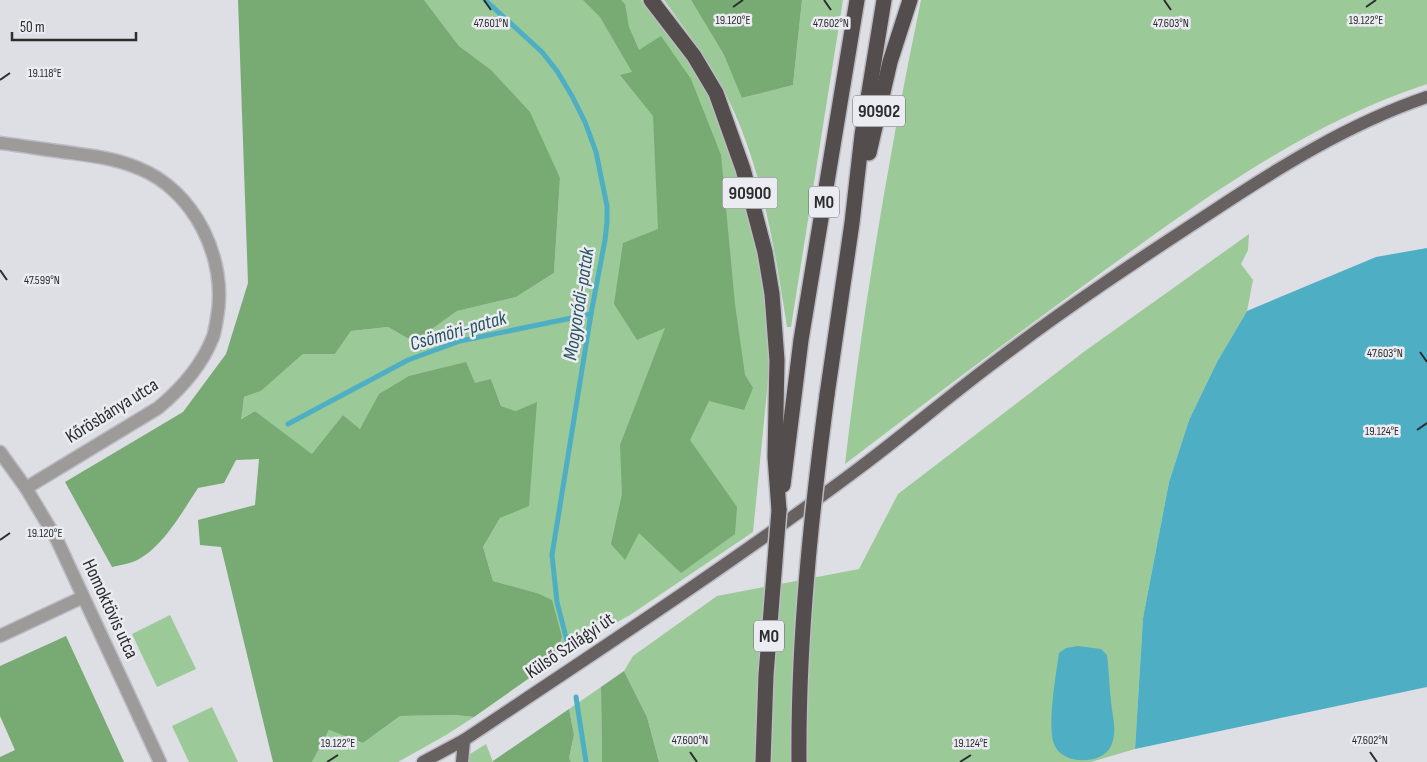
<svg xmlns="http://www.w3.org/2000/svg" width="1427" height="762" font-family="'Sofia Sans Condensed',sans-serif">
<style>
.green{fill:#9cc998}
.forest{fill:#78aa73}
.water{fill:#4eafc4}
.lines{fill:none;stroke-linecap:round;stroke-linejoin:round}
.stream{stroke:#4eafc4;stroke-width:5}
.minor-casing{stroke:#bbbbc1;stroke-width:15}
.major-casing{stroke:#bbbbc1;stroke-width:15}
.highway-casing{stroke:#bbbbc1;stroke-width:18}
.minor{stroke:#9d9a9a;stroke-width:12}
.major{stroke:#676162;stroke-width:12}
.highway{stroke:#534d4e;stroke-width:15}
.highway-bridge-casing{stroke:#bbbbc1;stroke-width:18;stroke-linecap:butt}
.highway-bridge{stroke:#534d4e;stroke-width:15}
.ticks{fill:none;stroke:#2d2d2f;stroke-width:2}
.labels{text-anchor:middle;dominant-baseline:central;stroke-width:5;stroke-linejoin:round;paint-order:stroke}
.shield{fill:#ebebf2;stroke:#66666a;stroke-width:1}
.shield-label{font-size:18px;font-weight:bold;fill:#2d2d2f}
.street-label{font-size:19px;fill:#2d2d2f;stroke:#ebebf2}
.water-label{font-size:20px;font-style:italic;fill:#29545e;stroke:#ebebf2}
.ticks-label{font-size:12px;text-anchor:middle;fill:#2d2d2f;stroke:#ebebf2;stroke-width:5;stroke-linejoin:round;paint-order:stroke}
</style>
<rect width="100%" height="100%" fill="#dedee5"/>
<g class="green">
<path d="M424 0H641L689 61 716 109 738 170 758 241 766 297 771 351 753 532 630 615 569 649 555 660 562 637 537 593 493 581 483 547 500 518 516 411 501 406 491 379 360 429 343 415 313 455 255 411 240 419 244 397 261 391 303 354H335L351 331 388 327 414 342 457 311 516 297 554 273 560 178 490 69 459 46Z"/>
<path d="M664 0H691L724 55 743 98 793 85 802 0H843L791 327H787C774 245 761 159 721 85 705 55 684 28 664 0Z"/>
<path d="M921 0H1427V84C1308 123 1206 197 1105 270 1018 333 931 398 845 464 863 308 889 154 921 0Z"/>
<path d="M1249 234 1248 250 1241 264 1253 280 1247 311 1217 362 1189 420 1169 482 1143 618 1135 749 1091 762H659L647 717 624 671 633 656 717 596 859 569 898 494 1085 351Z"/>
<path d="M170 615 196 669 157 687 132 634Z"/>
<path d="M601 687 602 762H571L569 758 574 735 569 709Z"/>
<path d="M212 707 238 762H189L172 726Z"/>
<path d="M455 715 474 717 446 735 398 762H312L329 730 363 743 400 716Z"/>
<path d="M486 744 493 762H468L470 754Z"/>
</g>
<g class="forest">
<path d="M238 0H424L459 46 490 69 530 112 560 178 554 273 516 297 457 311 414 342 388 327 351 331 335 354H303L261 391 244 397 241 419 255 411 312 454 343 415 360 429 379 394 409 376 466 362 475 383 491 379 501 406 516 411 537 402 529 506 500 518 483 547 493 581 537 593 552 600 562 637 555 660 474 717 455 715 400 716 363 743 329 730 312 762H273L221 547 200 545 198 520 255 505 259 459 236 460 224 483 198 488C182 512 162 549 135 561 128 564 119 565 112 567L65 482 183 412 226 354 248 283Z"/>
<path d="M583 0H621L625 4 629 27 639 50 661 36 691 79 721 155 735 304 745 375 753 388 744 410 709 401 690 440 737 507 735 534 681 573 639 533 625 560 611 544 622 494 620 445 665 328 637 340 614 304 623 243 658 229 653 116 620 75 632 72 600 17Z"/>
<path d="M691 0H802L793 85 742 98 724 55Z"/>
<path d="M66 636 124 762H0V757L15 750 0 716V666Z"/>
<path d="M624 671 647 717 659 762H602L601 687Z"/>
<path d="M569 709 574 735 569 758 571 762H493V761Z"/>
</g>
<g class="water">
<path d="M1427 248V687L1135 749 1143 618 1169 482 1189 420 1217 362 1247 311 1376 257Z"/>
<path d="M1078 646 1101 649 1107 655C1109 670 1109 685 1111 701 1112 715 1118 732 1111 746 1107 755 1095 760 1086 760 1074 761 1059 757 1054 744 1047 724 1056 675 1059 653L1066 648Z"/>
</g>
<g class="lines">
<g class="stream">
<path d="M485 0 542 52 557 71 572 96 585 122 596 152 607 206V222L605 240 591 314 552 555 557 602 569 649"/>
<path d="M288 424 408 360 460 341 591 314"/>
<path d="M576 697 586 762"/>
</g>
<defs>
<g id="minor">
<path d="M0 143C24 146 48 150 72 153 94 156 117 159 138 168 195 190 228 260 217 318 216 324 215 331 213 337 202 365 181 389 158 408L26 488"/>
<path d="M0 452 26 488 57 540 160 762"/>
<path d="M0 636 83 597"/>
</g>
<g id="major">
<path d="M423 762 464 740C596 652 731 564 858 469 905 434 949 396 996 361 1064 309 1135 262 1207 215 1276 169 1348 124 1427 97"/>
<path d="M462 762 464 740"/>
</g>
<g id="highway">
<path d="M651 0 694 56 716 93 743 169 753 206 765 252 772 294 777 360 775 457 779 510"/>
<path d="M869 153 890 62 910 0"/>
<path d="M827 395 852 223 862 135 884 0"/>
<path d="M783 485 801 340 857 0"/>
</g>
</defs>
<use href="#minor" class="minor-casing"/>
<use href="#major" class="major-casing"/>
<use href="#highway" class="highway-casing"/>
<use href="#minor" class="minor"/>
<use href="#major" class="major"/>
<use href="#highway" class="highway"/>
<defs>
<g id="highway-bridge">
<path d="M763 762 766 675 779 510"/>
<path d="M799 762C798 639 811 516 827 395"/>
</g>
</defs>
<use href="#highway-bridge" class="highway-bridge-casing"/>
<use href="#highway-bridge" class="highway-bridge"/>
</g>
<path class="ticks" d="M484 0 491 10M824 0 831 10M1164 0 1171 10M733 7 743 0M1366 7 1376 0M0 80 10 73M0 270 7 280M1420 352 1427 362M1417 430 1427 423M0 540 10 533M690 752 697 762M1370 752 1377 762M327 762 338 755M960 762 971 755"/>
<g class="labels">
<g class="shield">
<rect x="853" y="95.5" width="52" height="31" rx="4"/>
<rect x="722.5" y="177.5" width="55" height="31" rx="4"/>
<rect x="809" y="186.5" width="30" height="31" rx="4"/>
<rect x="754" y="620.5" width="30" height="31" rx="4"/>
</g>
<g class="shield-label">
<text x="879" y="111">90902</text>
<text x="750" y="193">90900</text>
<text x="824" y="202">M0</text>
<text x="769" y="636">M0</text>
</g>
<g class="street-label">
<text transform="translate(112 411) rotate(-32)">Kőrösbánya utca</text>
<text transform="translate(110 609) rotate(65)">Homoktövis utca</text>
<text transform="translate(570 646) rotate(-34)">Külső Szilágyi út</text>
</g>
<g class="water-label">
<text transform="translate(579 304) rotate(-81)">Mogyoródi-patak</text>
<text transform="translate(458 331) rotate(-16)">Csömöri-patak</text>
</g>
</g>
<g class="ticks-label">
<text x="1366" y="24">19.122°E</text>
<text x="733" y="24">19.120°E</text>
<text x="831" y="27">47.602°N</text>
<text x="1171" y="27">47.603°N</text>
<text x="491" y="27">47.601°N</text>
<text x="45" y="77">19.118°E</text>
<text x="42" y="284">47.599°N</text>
<text x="1385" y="357">47.603°N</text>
<text x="1382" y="435">19.124°E</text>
<text x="45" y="537">19.120°E</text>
<text x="690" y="744">47.600°N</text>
<text x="1370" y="744">47.602°N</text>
<text x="338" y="747">19.122°E</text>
<text x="971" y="747">19.124°E</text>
</g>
<path d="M12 32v8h124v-8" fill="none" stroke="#2d2d2f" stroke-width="2.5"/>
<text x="20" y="32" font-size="15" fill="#2d2d2f" stroke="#ebebf2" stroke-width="4" paint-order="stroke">50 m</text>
</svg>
